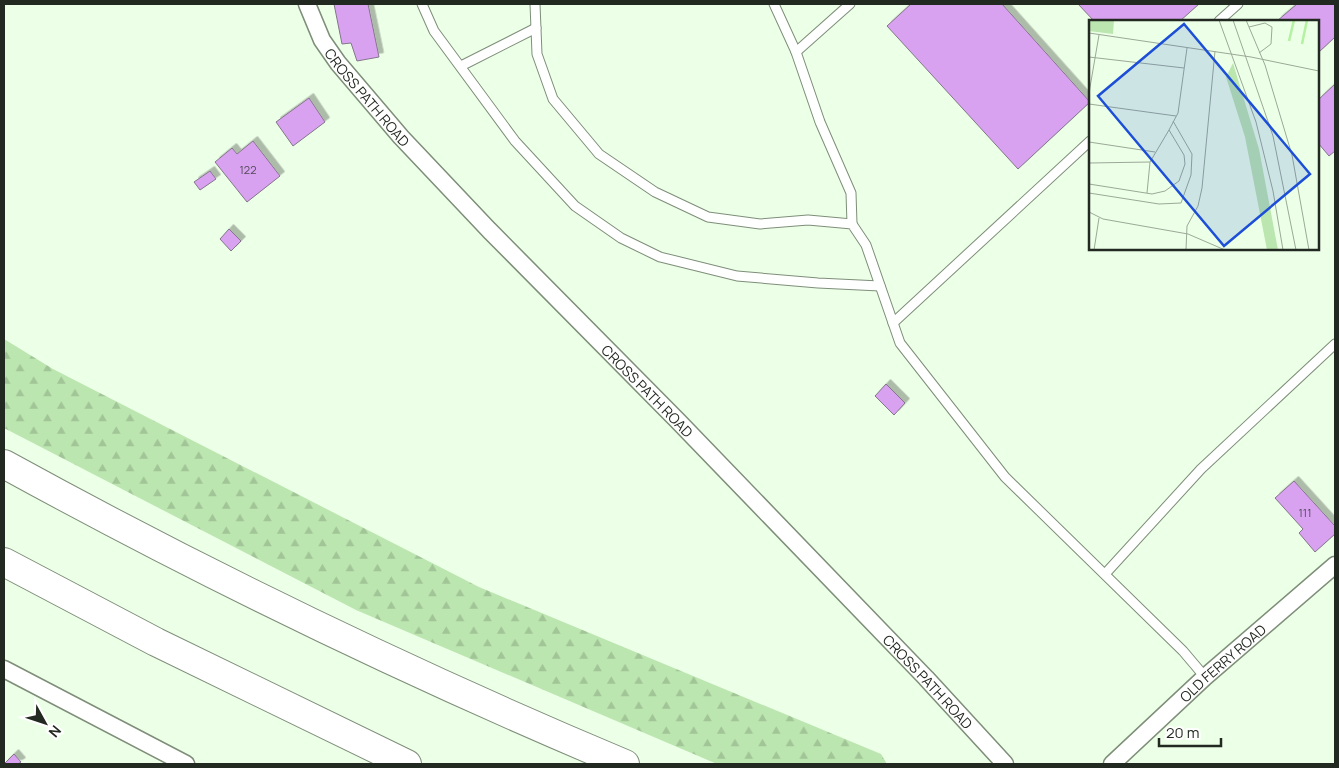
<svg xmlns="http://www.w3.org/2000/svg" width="1339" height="768" font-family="Manrope,sans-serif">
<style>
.forest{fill:url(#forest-firs)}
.building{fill:#d8a2f1;stroke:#84758b;filter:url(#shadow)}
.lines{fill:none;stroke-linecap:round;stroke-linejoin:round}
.service-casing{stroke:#7e8e79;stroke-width:11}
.minor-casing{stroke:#7e8e79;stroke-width:19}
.motorway-casing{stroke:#7e8e79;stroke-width:30}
.service{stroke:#fff;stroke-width:9}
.minor{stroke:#fff;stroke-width:16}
.motorway{stroke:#fff;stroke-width:28}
.labels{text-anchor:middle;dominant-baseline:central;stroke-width:4.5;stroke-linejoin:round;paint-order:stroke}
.number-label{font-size:11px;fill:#504754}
.street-label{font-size:14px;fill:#222920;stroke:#fff}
.inset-river{fill:none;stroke:#b4f2a2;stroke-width:2.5}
.inset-road{fill:none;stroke:#9ba997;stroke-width:1}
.view{fill:#1d4ed8;fill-opacity:0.15;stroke:#1d4ed8;stroke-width:2.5}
.inset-edge{fill:none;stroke:#222920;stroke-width:2.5}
</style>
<defs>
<pattern id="forest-firs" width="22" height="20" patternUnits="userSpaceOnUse" patternTransform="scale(1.25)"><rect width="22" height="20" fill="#bce6b0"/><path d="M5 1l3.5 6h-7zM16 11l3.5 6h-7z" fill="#a1c597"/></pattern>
<filter id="shadow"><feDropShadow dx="4.5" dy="-4.5" stdDeviation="0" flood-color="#0004"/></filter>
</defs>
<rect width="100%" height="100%" fill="#ecffe7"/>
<path class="forest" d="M4 339 53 369 479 587 881 754 887 764H717L356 610 4 428Z"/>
<g class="building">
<path d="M334 4H368L379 57 357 61 351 43 342 44Z"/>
<path d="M911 4H1002L1090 102 1018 169 887 26Z"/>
<path d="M1078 4H1199L1180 21H1094Z"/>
<path d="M1297 4H1335V37L1318 53V21H1277Z"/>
<path d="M1335 84V151L1329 156 1318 143V100Z"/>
<path d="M309 98 325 122 293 146 276 122Z"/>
<path d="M253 141 280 176 247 202 215 162 232 148 237 154Z"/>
<path d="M210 171 216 179 200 190 194 182Z"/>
<path d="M229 229 241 241 231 251 220 239Z"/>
<path d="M886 384 905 403 894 415 875 396Z"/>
<path d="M1294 481 1335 526V534L1315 552 1299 533 1303 529 1275 498Z"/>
<path d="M14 754 21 762 18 764H4Z"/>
</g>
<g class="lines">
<defs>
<g id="service">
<path d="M422 4 434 31 515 141 575 206 621 238 660 257 737 276 818 283 880 286"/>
<path d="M535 4 537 54 553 99 599 154 655 192 708 217 760 224 808 220 852 224 866 245 900 343 1005 477 1183 651 1205 677"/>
<path d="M774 4 796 52 820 122 851 193 852 224"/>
<path d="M1219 21 1238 4"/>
<path d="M796 52 850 4"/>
<path d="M461 66 536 28"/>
<path d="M893 323 1090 141"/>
<path d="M1105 574 1201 469 1335 344"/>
</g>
<g id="minor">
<path id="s1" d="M307 4 322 40 338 63 401 137 489 230 678 421 926 678 1005 764"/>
<path d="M4 669 186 764"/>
<path id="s2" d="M1112 764 1205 677 1335 565"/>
</g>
<g id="motorway">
<path d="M4 464C206 575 413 675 625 764"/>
<path d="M4 562 156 642 407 764"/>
</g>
</defs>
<use href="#service" class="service-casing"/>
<use href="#minor" class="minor-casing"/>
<use href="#motorway" class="motorway-casing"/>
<use href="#service" class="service"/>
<use href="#minor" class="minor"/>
<use href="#motorway" class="motorway"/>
</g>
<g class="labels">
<g class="number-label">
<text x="248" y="169">122</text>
<text x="1305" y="512">111</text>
</g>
<g class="street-label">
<text stroke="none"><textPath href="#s1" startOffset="112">CROSS PATH ROAD</textPath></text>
<text stroke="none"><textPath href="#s1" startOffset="518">CROSS PATH ROAD</textPath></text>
<text stroke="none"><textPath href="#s2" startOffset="150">OLD FERRY ROAD</textPath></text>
<text stroke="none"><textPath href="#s1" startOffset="922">CROSS PATH ROAD</textPath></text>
</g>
</g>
<g transform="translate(1089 20)">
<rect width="230" height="230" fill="#ecffe7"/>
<path d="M144 43 170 129 189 230H178L156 117 137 57Z" fill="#bce6b0"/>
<path d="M0 0H25L24 14 0 11Z" fill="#bce6b0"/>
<path class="inset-river" d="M200 21 205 0M213 24 218 0"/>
<path class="inset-road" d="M130 0 167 102 184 171 194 230M144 0 184 116 207 230M157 0 176 45 203 135 220 230M160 7 176 3 183 7 182 24 170 33M0 13 162 37 230 51M0 37 95 48M0 73 10 15M0 84 87 96M0 122 66 132M0 143 61 142M0 164 63 174 76 171 90 161 96 144 95 135 80 110 89 93 98 28M0 173 70 184 92 183 102 155 103 134 84 101M58 173 61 142 80 110M0 192 14 199 99 214 136 230M5 230 10 198M97 230 98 206 109 186 113 168 126 31"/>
<path class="view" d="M95 4 221 154 135 226 9 76Z"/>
<rect width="230" height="230" class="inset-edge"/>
</g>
<rect width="1339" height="768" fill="none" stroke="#222920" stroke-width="10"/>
<g transform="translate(45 723) rotate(130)" stroke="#ffffff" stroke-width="4" paint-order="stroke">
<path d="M0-4L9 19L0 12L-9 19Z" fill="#222920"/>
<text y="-8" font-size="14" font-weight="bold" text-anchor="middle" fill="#222920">N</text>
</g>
<path d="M1159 738v8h62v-8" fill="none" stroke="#222920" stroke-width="2.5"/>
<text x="1166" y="738" font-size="15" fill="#222920" stroke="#ffffff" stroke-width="4" paint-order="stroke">20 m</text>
</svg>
